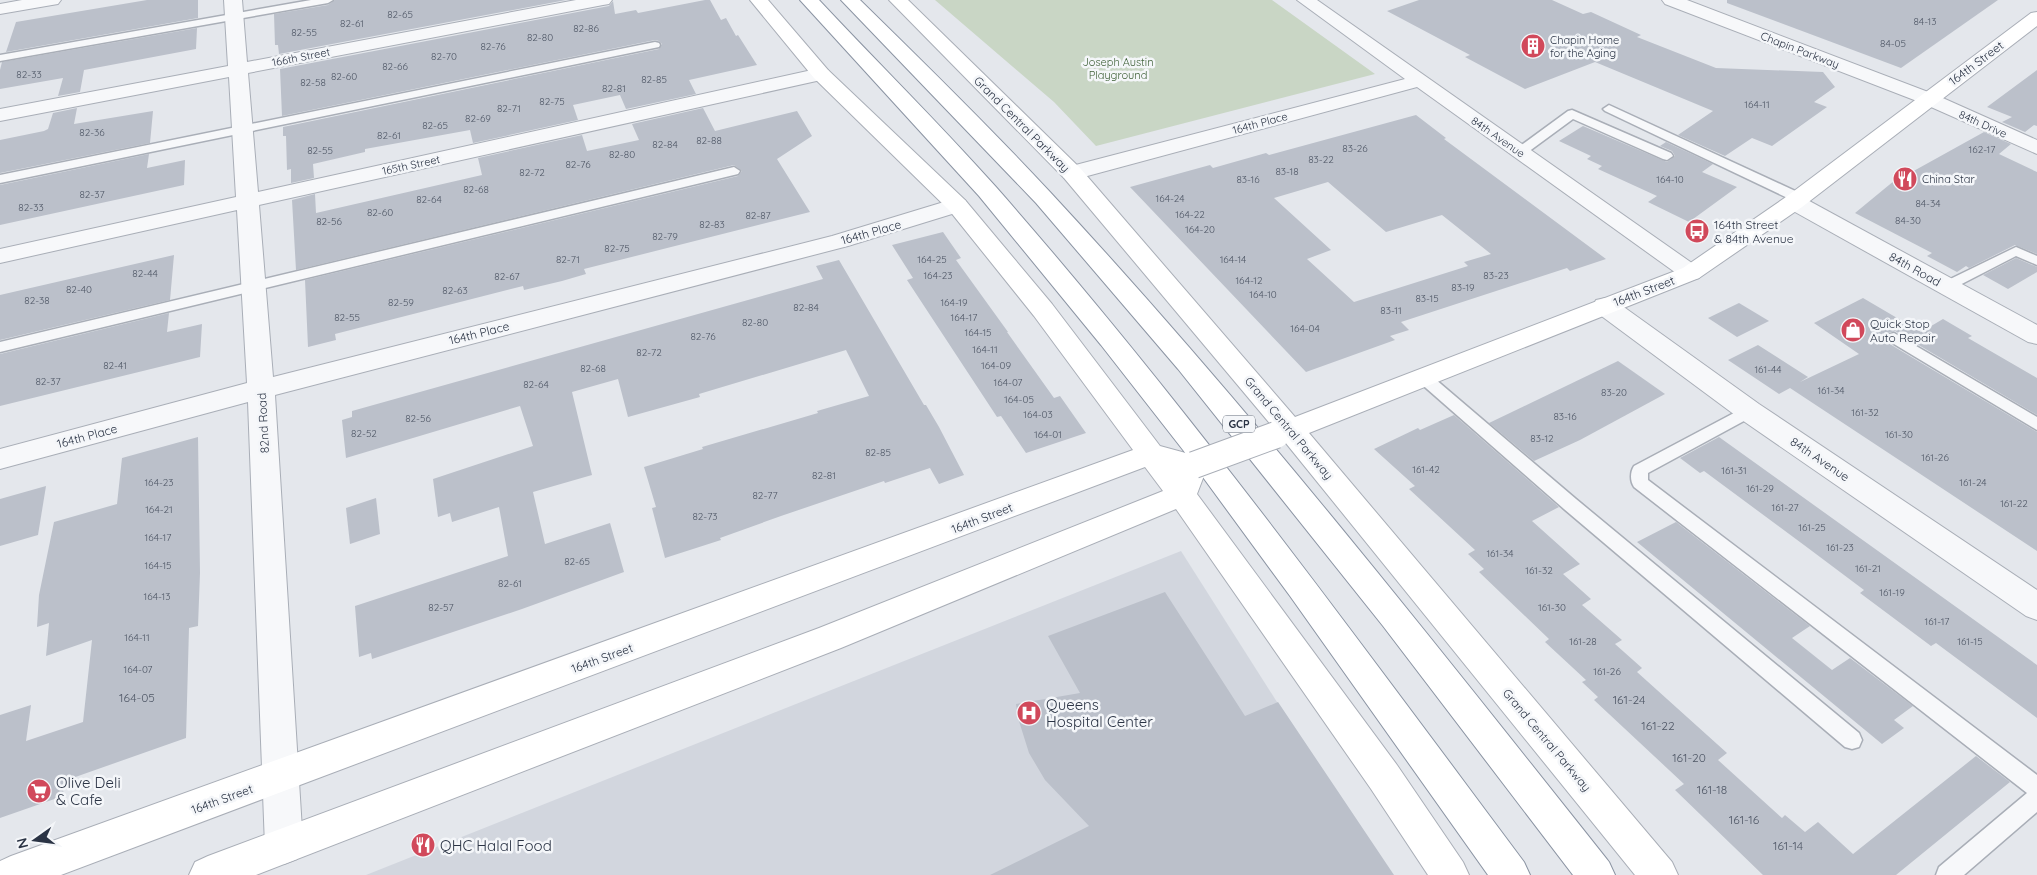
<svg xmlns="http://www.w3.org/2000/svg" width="2037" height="875" font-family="Quicksand,sans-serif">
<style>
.built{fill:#d2d6de}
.green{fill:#c9d6c5}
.building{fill:#bbc0ca;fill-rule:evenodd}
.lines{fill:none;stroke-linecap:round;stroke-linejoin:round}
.lane-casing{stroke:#a9aeb7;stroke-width:3}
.street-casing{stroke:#a9aeb7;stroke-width:2}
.secondary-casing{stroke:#a9aeb7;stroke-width:2}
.highway-casing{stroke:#8b94a3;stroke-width:2}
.lane{fill:#f7f8fa;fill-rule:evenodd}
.street{fill:#f7f8fa;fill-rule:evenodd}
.secondary{fill:#fff;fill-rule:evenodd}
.highway{fill:#fff;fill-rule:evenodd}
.secondary-bridge-casing{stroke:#a9aeb7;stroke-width:28;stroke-linecap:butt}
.secondary-bridge{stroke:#fff;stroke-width:26}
.labels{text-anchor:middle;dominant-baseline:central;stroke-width:5;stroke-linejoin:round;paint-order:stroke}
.number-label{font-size:10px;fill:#4f5766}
.far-poi-label{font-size:11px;fill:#2b3445;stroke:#f4f6f9;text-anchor:start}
.far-street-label{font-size:11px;fill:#2b3445;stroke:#f4f6f9}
.far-park-label{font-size:11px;fill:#3f6138;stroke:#f4f6f9}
.shield{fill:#f4f6f9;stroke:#676e7b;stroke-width:1}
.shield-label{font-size:11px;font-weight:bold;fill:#2b3445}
.street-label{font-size:12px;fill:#2b3445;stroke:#f4f6f9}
.poi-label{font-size:12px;fill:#2b3445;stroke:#f4f6f9;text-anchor:start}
.near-number-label{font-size:12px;fill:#4f5766}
.near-poi-label{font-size:15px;fill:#2b3445;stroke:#f4f6f9;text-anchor:start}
</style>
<rect width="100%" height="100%" fill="#e4e7ec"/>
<path class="built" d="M1181 551 1387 875H366Z"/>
<path class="green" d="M935 0H1272L1375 74 1096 146 1054 102Z"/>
<g class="building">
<path d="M147 0H198V18L6 52 16 22Z"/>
<path d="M335 0H566L279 54 278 45H275L274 14 328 5Z"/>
<path d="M705 0H710L721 20 726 18 736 36 738 35 757 65 689 80 696 94 626 109 620 95 573 105 578 120 473 143 470 130 365 149V152L313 164 314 178 291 183V169L287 170 286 136H283V127L659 49 662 44 659 41 655 40 282 116 280 69 609 6 613 1 615 14 636 10 638 13Z"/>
<path d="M1419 0H1552L1583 14 1591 12 1641 35 1637 37 1716 68 1823 72 1835 87 1814 102 1827 107 1772 146 1752 138 1725 156 1678 135 1713 111 1595 62 1525 89 1465 57 1470 55 1387 11Z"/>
<path d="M1727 0H1998L1901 68 1727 3Z"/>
<path d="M197 28 196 49 84 70 80 92 58 96 63 78 0 89V70L2 62Z"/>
<path d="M2037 70V126L2034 125 2025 132 2002 122 2012 117 1987 107Z"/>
<path d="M77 108 74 124 153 111 150 143 0 173V140L44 131 48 129 53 113Z"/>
<path d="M703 108 715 131 797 111 812 136 777 159 810 212 584 269 586 274 562 281 524 290 523 286 335 334 336 340 308 347 305 280 738 176 742 171 734 165 296 270 292 200 315 194 316 213 482 175 478 158 582 135 587 151 639 140 632 124Z"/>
<path d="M1416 115 1446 138 1444 139 1606 259 1570 271 1567 268 1401 322 1409 330 1390 336 1395 340 1306 372 1130 187 1210 165 1213 168 1266 153 1269 155ZM1328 182 1386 232 1442 215 1491 254 1464 262 1468 266 1354 302 1307 259 1331 250 1274 198Z"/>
<path d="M1583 126 1667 162 1675 156 1672 151 1660 146 1666 142 1713 164 1702 172 1737 187 1689 222 1648 202 1657 196 1598 169 1602 166 1587 159 1591 156 1559 141Z"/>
<path d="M1984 132 2011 144 1999 154 2037 172V254L2015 245 1969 268 1966 266 1957 272 1927 256 1932 253 1855 213 1906 171 1910 173Z"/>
<path d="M149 154 147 168 185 160 184 185 0 225V185Z"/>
<path d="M943 232 961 258 956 260 1008 332H1007L1054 398 1060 396 1086 433 1026 453 1001 416 997 417 907 280 913 278 892 245Z"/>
<path d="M174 255 170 300 0 340V295Z"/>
<path d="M2016 258 2037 267V272L2008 289 1983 275Z"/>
<path d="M839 260 924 405H926L939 427 964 475 939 484 930 468 885 483 884 481 781 516 720 538 721 540 665 558 652 508 656 507 644 467 703 449 702 447 818 413 817 411 869 396 846 350 699 394 700 397 628 417 618 379 572 392 592 475 533 492 545 544 610 523 624 572 522 609 372 659 371 653 359 657 355 606 508 556 499 507 452 522 450 513 438 517 433 479 533 446 520 406 346 458 342 420 352 417V411L823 279 816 266Z"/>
<path d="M1863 298 1921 332 1943 319 1972 336 1968 338 2037 378V415L1895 331 1888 333 1885 337 1888 343 2037 432V551L1790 388 1779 394 1728 360 1758 345 1808 377 1800 382 1859 354 1814 323Z"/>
<path d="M1739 303 1769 321 1737 337 1708 318Z"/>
<path d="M169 313 167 332 202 324 200 357 0 406V354Z"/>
<path d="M1618 361 1665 394 1580 440 1534 461 1489 423Z"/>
<path d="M1454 415 1559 507 1532 521 1580 564 1563 574 1591 599 1582 605 1622 640 1615 644 1642 668 1637 672 1727 753 1718 760 1782 818 1785 815 1805 832 1818 822 1853 854 1976 756 2010 782 1896 875H1763L1675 790 1684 784 1594 700 1598 697 1582 682 1586 680 1545 642 1549 639 1479 572 1484 569 1468 554 1475 550 1409 489 1415 486 1374 449 1418 428 1420 430Z"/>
<path d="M198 437 200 573 198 626 189 628 186 738 64 781 63 796 0 818V715L31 705 26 741 83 722 92 640 46 656 49 623 37 627 39 595 54 522 117 504 122 458Z"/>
<path d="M1719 437 2037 665V718L1936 643 1931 646 1860 593 1864 590 1808 548 1704 471 1700 473 1680 458Z"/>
<path d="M46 486 38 535 0 546V499Z"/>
<path d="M376 498 380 534 350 544 346 508Z"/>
<path d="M1676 522 1810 626 1792 638 1832 670 1850 658 1913 706 1894 720 1904 728 1882 744 1637 542Z"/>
<path d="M1165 592 1245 716 1278 702 1394 875H990L1089 826 1045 780 1029 753 1018 718 1016 704 1080 693 1048 636Z"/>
</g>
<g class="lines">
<defs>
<g id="lane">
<path d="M311 0H333L328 3 0 61V55Z"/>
<path d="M655 42 659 43 660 45 659 47 0 183V175Z"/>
<path d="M1609 105 1804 195 1805 198 1799 202 1794 201 1605 111 1603 109Z"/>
<path d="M1572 110 1671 153 1673 156 1667 160 1663 159 1573 119 1524 155H1516L1514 152 1516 149 1568 111Z"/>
<path d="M734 167 740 171 738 174 0 352V342Z"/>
<path d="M2016 247 2037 256V265L2016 256 1952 289H1942L1940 286 1942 283Z"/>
<path d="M1894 333 2037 417V430L1889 341 1887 338 1889 335Z"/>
<path d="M1423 372 1428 373 1576 499 1859 733 1862 740 1859 747 1852 749 1845 747 1564 509 1418 381 1415 377 1418 373Z"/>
<path d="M1749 405 1755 407 1757 411 1755 415 1648 473V480L2037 775V812L1964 875H1936L1939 867 2027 793 1634 487C1630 481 1630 472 1634 466Z"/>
</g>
<g id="street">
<path d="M22 0H61L58 4 52 5 0 14V4Z"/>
<path d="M224 0H242L247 62 576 0H612L609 4 603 5 248 73 258 192 821 68 828 70 831 74 828 78 821 80 259 205 273 377 832 236 957 198 965 200 968 205 965 210 848 246 275 395 303 846 297 859 284 864 271 859 265 846 248 402 0 469V449L247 383 237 210 0 263V249L236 197 229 77 0 121V109L228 66Z"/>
<path d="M1297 0H1317L1699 268 1703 273 1699 278 1691 280 1683 278 1417 87 1080 178 1072 179 1064 178 1061 173 1064 168 1405 79Z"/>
<path d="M1662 0H1687L1936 95 2037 140V154L1922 103 1665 4Z"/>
<path d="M1794 195 1802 197 2037 325V344L2028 342 1786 207 1783 202 1786 197Z"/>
<path d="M1605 298 1614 300 1759 404 2037 590V620L2026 616 1739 418 1596 312 1593 306 1596 300Z"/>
</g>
<g id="secondary">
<path d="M750 0H768L828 70 965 200 1052 304 1160 446 1204 458 1208 465 1197 494 1397 765 1463 862 1469 875H1428L1371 789 1176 509 841 648 256 875H189L195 862 208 856 819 628 1163 491 1145 467 61 875H0V861L11 856 1133 450 1034 316 949 210 814 78Z"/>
<path d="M889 0H908L1080 168 1295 417 1683 268 1786 197 2031 13 2037 12V26L1802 207 1699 278 1309 433 1672 862 1678 875H1635L1285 442 1276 445 1266 442 1262 435 1266 428 1272 426 1064 178Z"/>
</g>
<g id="highway">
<path d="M800 0H819C877 62 939 123 996 187 1185 402 1353 633 1524 862L1530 875H1488L1290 596 1183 450 1101 345 979 196Z"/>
<path d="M841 0H860C924 63 989 126 1050 192 1248 405 1428 634 1609 862L1615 875H1573L1383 626 1178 369 1036 203Z"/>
</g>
</defs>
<use href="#lane" class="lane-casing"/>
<use href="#street" class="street-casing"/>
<use href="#secondary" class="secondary-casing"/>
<use href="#highway" class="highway-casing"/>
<use href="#lane" class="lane"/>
<use href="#street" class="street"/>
<use href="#secondary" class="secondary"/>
<use href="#highway" class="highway"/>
<defs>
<path id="secondary-bridge" d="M1194 465 1276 435"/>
</defs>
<use href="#secondary-bridge" class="secondary-bridge-casing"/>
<use href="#secondary-bridge" class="secondary-bridge"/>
</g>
<defs>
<symbol id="building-disc" viewBox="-11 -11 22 22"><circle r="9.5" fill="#d1495b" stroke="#f4f6f9"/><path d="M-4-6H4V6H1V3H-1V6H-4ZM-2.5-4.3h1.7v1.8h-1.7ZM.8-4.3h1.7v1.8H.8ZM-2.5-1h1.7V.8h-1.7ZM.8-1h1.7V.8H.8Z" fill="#fff"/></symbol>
<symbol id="restaurant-disc" viewBox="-11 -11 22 22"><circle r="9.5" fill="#d1495b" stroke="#f4f6f9"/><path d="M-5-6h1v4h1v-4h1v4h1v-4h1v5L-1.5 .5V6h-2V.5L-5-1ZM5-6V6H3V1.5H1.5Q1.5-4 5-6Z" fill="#fff"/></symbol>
<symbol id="bus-disc" viewBox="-11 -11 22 22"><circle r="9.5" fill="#d1495b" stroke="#f4f6f9"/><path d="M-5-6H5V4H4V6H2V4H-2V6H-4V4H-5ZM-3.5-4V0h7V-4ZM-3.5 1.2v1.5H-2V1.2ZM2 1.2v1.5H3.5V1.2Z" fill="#fff"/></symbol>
<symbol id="shop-disc" viewBox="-11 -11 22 22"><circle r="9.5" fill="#d1495b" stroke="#f4f6f9"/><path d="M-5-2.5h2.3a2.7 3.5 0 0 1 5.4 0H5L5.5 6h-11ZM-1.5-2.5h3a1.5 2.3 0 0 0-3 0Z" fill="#fff"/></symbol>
<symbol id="hospital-disc" viewBox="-11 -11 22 22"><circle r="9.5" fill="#d1495b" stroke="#f4f6f9"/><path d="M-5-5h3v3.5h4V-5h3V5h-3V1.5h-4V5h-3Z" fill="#fff"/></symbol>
<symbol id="supermarket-disc" viewBox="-11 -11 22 22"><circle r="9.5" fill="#d1495b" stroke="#f4f6f9"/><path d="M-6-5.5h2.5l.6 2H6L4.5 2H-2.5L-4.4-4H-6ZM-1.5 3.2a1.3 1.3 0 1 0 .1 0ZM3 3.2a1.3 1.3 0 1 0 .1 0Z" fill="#fff"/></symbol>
</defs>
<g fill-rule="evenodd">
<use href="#building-disc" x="1519" y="32" width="28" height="28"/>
<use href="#restaurant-disc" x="1891" y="165" width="28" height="28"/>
<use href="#bus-disc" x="1683" y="217" width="28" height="28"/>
<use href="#shop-disc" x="1839" y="316" width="28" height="28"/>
<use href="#hospital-disc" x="1015" y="699" width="28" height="28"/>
<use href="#supermarket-disc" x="25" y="777" width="28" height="28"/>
<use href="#restaurant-disc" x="409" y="831" width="28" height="28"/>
</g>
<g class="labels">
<g class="number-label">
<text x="400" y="14">82-65</text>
<text x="1925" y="21">84-13</text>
<text x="352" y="23">82-61</text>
<text x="586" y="28">82-86</text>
<text x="304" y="32">82-55</text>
<text x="540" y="37">82-80</text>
<text x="1893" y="43">84-05</text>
<text x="493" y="46">82-76</text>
<text x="444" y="56">82-70</text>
<text x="395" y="66">82-66</text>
<text x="29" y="74">82-33</text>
<text x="344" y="76">82-60</text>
<text x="654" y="79">82-85</text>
<text x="313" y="82">82-58</text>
<text x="614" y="88">82-81</text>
<text x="552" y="101">82-75</text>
<text x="1757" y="104">164-11</text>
<text x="509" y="108">82-71</text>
<text x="478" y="118">82-69</text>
<text x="435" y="125">82-65</text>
<text x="92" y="132">82-36</text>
<text x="389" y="135">82-61</text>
<text x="709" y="140">82-88</text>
<text x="665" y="144">82-84</text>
<text x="1355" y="148">83-26</text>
<text x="1982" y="149">162-17</text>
<text x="320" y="150">82-55</text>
<text x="622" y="154">82-80</text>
<text x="1321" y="159">83-22</text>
<text x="578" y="164">82-76</text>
<text x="1287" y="171">83-18</text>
<text x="532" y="172">82-72</text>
<text x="1248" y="179">83-16</text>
<text x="1670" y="179">164-10</text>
<text x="476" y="189">82-68</text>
<text x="92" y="194">82-37</text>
<text x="1170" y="198">164-24</text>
<text x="429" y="199">82-64</text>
<text x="1928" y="203">84-34</text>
<text x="31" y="207">82-33</text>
<text x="380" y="212">82-60</text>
<text x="1190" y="214">164-22</text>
<text x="758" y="215">82-87</text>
<text x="1908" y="220">84-30</text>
<text x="329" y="221">82-56</text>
<text x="712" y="224">82-83</text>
<text x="1200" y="229">164-20</text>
<text x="665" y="236">82-79</text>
<text x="617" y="248">82-75</text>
<text x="568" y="259">82-71</text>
<text x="932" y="259">164-25</text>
<text x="1233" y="259">164-14</text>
<text x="145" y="273">82-44</text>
<text x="938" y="275">164-23</text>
<text x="1496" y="275">83-23</text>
<text x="507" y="276">82-67</text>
<text x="1249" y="280">164-12</text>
<text x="1463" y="287">83-19</text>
<text x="79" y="289">82-40</text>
<text x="455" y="290">82-63</text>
<text x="1263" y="294">164-10</text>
<text x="1427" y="298">83-15</text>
<text x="37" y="300">82-38</text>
<text x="401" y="302">82-59</text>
<text x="954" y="302">164-19</text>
<text x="806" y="307">82-84</text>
<text x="1391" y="310">83-11</text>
<text x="347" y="317">82-55</text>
<text x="964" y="317">164-17</text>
<text x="755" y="322">82-80</text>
<text x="1305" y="328">164-04</text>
<text x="978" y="332">164-15</text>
<text x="703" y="336">82-76</text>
<text x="985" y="349">164-11</text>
<text x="649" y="352">82-72</text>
<text x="115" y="365">82-41</text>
<text x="996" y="365">164-09</text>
<text x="593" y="368">82-68</text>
<text x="1768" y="369">161-44</text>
<text x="48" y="381">82-37</text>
<text x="1008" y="382">164-07</text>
<text x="536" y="384">82-64</text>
<text x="1831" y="390">161-34</text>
<text x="1614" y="392">83-20</text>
<text x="1019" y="399">164-05</text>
<text x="1865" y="412">161-32</text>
<text x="1038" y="414">164-03</text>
<text x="1565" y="416">83-16</text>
<text x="418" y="418">82-56</text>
<text x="364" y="433">82-52</text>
<text x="1048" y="434">164-01</text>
<text x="1899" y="434">161-30</text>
<text x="1542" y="438">83-12</text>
<text x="878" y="452">82-85</text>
<text x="1935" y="457">161-26</text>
<text x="1426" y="469">161-42</text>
<text x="1734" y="470">161-31</text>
<text x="824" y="475">82-81</text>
<text x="159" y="482">164-23</text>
<text x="1973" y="482">161-24</text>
<text x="1760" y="488">161-29</text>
<text x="765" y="495">82-77</text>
<text x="2014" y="503">161-22</text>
<text x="1785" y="507">161-27</text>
<text x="159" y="509">164-21</text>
<text x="705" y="516">82-73</text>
<text x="1812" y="527">161-25</text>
<text x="158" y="537">164-17</text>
<text x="1840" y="547">161-23</text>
<text x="1500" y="553">161-34</text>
<text x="577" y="561">82-65</text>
<text x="158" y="565">164-15</text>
<text x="1868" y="568">161-21</text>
<text x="1539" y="570">161-32</text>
<text x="510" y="583">82-61</text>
<text x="1892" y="592">161-19</text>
<text x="157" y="596">164-13</text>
<text x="441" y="607">82-57</text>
<text x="1552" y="607">161-30</text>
<text x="1937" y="621">161-17</text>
<text x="137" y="637">164-11</text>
<text x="1583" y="641">161-28</text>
<text x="1970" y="641">161-15</text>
<text x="138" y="669">164-07</text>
<text x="1607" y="671">161-26</text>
</g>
<g class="far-poi-label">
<text x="1550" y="40">Chapin Home<tspan x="1550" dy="13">for the Aging</tspan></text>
<text x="1922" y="179">China Star</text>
</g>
<g class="far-street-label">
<text transform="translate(1800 50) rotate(21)">Chapin Parkway</text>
<text transform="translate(301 57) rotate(-11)">166th Street</text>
<text transform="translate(1260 123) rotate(-15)">164th Place</text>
<text transform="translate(1983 124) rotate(24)">84th Drive</text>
<text transform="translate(1498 137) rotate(35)">84th Avenue</text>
<text transform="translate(411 165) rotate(-12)">165th Street</text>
</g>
<g class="far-park-label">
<text x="1118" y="62">Joseph Austin<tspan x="1118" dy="13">Playground</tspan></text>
</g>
<rect class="shield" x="1223" y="415.5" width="32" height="17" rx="4"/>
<g class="shield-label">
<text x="1239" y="424">GCP</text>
</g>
<g class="street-label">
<text transform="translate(1976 63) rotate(-37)">164th Street</text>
<text transform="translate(1022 124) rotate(45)">Grand Central Parkway</text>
<text transform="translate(871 232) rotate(-16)">164th Place</text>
<text transform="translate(1915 269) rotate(29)">84th Road</text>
<text transform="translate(1644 291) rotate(-21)">164th Street</text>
<text transform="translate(479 333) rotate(-14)">164th Place</text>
<text transform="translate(263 423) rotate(-93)">82nd Road</text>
<text transform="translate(1289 428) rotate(50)">Grand Central Parkway</text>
<text transform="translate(87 436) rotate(-15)">164th Place</text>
<text transform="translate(1820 459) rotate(34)">84th Avenue</text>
<text transform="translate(982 518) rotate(-21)">164th Street</text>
<text transform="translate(602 658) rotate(-20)">164th Street</text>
<text transform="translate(1547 740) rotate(50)">Grand Central Parkway</text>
<text transform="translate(222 799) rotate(-20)">164th Street</text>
</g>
<g class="poi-label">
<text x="1714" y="224">164th Street<tspan x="1714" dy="14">&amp; 84th Avenue</tspan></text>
<text x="1870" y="323">Quick Stop<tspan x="1870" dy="14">Auto Repair</tspan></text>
</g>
<g class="near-number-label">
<text x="137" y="697">164-05</text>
<text x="1629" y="699">161-24</text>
<text x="1658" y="725">161-22</text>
<text x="1689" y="757">161-20</text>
<text x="1712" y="789">161-18</text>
<text x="1744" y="819">161-16</text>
<text x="1788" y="845">161-14</text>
</g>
<g class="near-poi-label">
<text x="1046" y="704">Queens<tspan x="1046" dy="17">Hospital Center</tspan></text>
<text x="56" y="782">Olive Deli<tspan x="56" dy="17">&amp; Cafe</tspan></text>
<text x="440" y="845">QHC Halal Food</text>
</g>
</g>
<g transform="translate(35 840) rotate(256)" stroke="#f4f6f9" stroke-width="4" paint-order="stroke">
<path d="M0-4L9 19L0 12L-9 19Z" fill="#2b3445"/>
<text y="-8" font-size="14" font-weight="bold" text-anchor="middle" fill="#2b3445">N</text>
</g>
</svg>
